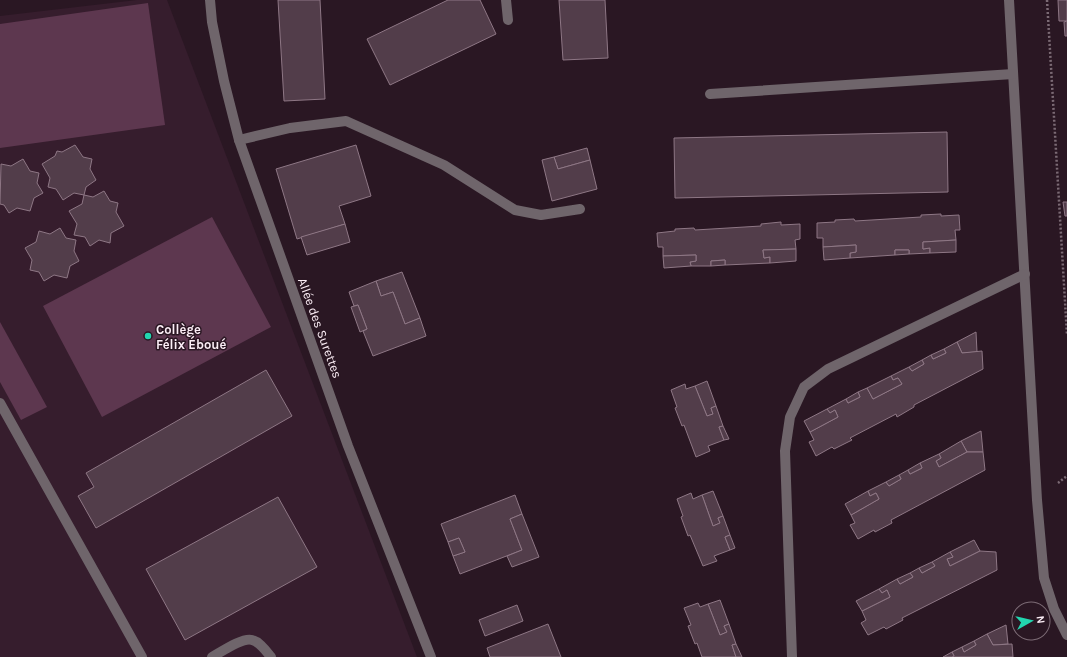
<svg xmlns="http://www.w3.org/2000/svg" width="1067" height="657" font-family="Karla,sans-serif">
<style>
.built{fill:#361d2d}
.green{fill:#5d374f}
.building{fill:#523d4a;stroke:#8e7785}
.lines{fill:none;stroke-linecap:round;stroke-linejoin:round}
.path{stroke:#7b6a74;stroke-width:2.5;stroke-dasharray:2 2;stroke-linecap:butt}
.lane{stroke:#6f656b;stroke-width:10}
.street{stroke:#6f656b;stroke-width:10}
.poi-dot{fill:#22d5af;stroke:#2a1723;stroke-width:1.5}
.labels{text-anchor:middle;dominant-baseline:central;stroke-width:3;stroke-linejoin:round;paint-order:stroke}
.street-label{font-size:13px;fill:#fceef6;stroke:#2a1723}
.poi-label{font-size:13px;font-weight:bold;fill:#fceef6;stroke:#2a1723;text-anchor:start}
</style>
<rect width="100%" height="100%" fill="#2a1723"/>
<path class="built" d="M137 0H167L417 657H0V16Z"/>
<g class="green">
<path d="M148 3 165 125 0 148V24Z"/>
<path d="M212 217 271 327 102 417 43 306Z"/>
<path d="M0 322 47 407 21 420 0 382Z"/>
</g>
<g class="building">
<path d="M278 0H320L325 99 284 101Z"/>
<path d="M448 0H480L496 34 390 85 367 39Z"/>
<path d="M559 0H605L608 58 563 60Z"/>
<path d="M1058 0H1067V21H1059Z"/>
<path d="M1067 21V36H1065L1064 22Z"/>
<path d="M947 132 948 192 675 198 674 138Z"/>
<path d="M75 145 83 157 92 159 90 169 96 180 86 187 84 195 74 193 63 200 56 189 48 187 50 178 42 164 55 156 57 151 62 152Z"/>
<path d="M356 145 371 196 339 206 345 224 297 239 276 169Z"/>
<path d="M587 148 590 160 558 169 554 157Z"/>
<path d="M554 157 558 169 590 160 597 189 552 201 542 160Z"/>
<path d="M23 159 30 171 39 173 37 183 43 193 34 198 30 211 17 208 9 213 4 205 0 204 1 164 11 166Z"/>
<path d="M104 191 110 201 118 203 116 212 124 226 111 233 110 243 99 240 90 246 85 237 74 235 77 224 69 211 82 204 84 195 93 197Z"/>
<path d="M1063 202H1067V216H1065Z"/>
<path d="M941 214V216L959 215 960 230H955L956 240 923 242V249L930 248V253L909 254V250H895V255L850 258V253L856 252V245L823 247V238H817V223L835 222V220L854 219 855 221 921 217V215Z"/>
<path d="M781 222V225L800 224V239L795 240 796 249 763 250 764 258 770 257V263L725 265V260L711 261V266H691L690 262 696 261V255L663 256V247H658L657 233 675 231V229L694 228 695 230 761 226V224Z"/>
<path d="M345 224 350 242 307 255 301 237Z"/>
<path d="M60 228 66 238 76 240 74 251 79 261 70 266 67 278 54 275 44 281 39 272 30 270 32 260 25 248 36 242 39 231 50 234Z"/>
<path d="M956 240V252L930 253V248L923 249V242Z"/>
<path d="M856 245V252L850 253V258L824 260 823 247Z"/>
<path d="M796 249V261L770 263V257L764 258 763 250Z"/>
<path d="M895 250H909V254L895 255Z"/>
<path d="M696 255V261L690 262 691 266 664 268 663 256Z"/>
<path d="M725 260V265L711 266V261Z"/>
<path d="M402 272 420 318 405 324 393 292 381 296 376 281Z"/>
<path d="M376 281 381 296 393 292 405 324 420 318 426 336 373 356 363 331 367 329 358 305 354 306 349 292Z"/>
<path d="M358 305 367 329 360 332 351 307Z"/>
<path d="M976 332 977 352 962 353 957 342Z"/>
<path d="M957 342 962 353 982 351 983 369 914 405V407L897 417 896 414 850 438 852 440 834 449 832 447 816 456 809 442 814 440 810 432 838 417 835 410 830 413 827 409 846 399 848 403 860 397 858 392 867 388 873 399 902 384 898 378 893 380 891 376 909 367 912 371 924 364 922 360 931 355 933 359 946 353 944 349Z"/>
<path d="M944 349 946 353 933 359 931 355Z"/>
<path d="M922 360 924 364 912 371 909 367Z"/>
<path d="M266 370 292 416 96 528 78 496 94 487 86 473Z"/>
<path d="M891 376 893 380 898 378 902 384 873 399 867 388Z"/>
<path d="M707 381 716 406 711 408 713 414 707 416 695 386Z"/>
<path d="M685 384 686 389 695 386 707 416 713 414 711 408 716 406 723 426 719 427 724 440 708 446 710 451 696 457 684 425 682 426 675 408 677 407 671 390Z"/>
<path d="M858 392 860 397 848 403 846 399Z"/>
<path d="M827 409 830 413 835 410 838 417 810 432 804 421Z"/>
<path d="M723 426 729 439 724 440 719 427Z"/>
<path d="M981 431 983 452H967L961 441Z"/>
<path d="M961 441 967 452 939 467 936 461 941 458 939 454Z"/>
<path d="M967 452H983L985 470 891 520 892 523 875 532 874 530 858 539 850 525 855 523 851 515 879 499 876 493 870 496 868 491 886 482 889 486 901 479 899 475 908 470 910 474 922 468 920 463 939 454 941 458 936 461 939 467Z"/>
<path d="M920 463 922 468 910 474 908 470Z"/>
<path d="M899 475 901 479 889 486 886 482Z"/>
<path d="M713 491 723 516 718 518 720 523 713 526 702 495Z"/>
<path d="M868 491 870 496 876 493 879 499 851 515 845 504Z"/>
<path d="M691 493 693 499 702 495 713 526 720 523 718 518 723 516 730 535 725 537 730 550 714 556 717 561 703 566 690 535 688 536 681 517 683 516 677 499Z"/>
<path d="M515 495 522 514 510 519 522 550 460 574 453 556 465 552 459 538 448 542 441 524Z"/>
<path d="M278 497 317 567 185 640 146 569Z"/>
<path d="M522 514 539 557 512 567 507 556 522 550 510 519Z"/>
<path d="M730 535 735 548 730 550 725 537Z"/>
<path d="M459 538 465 552 453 556 448 542Z"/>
<path d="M974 540 980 551 950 566 947 559 953 557 950 552Z"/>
<path d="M980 551 996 552 997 570 902 618 903 620 886 629 884 627 868 635 861 623 866 620 862 611 890 597 887 590 882 593 879 589 897 579 900 584 913 577 910 573 919 568 922 573 935 566 932 562 950 552 953 557 947 559 950 566Z"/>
<path d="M932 562 935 566 922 573 919 568Z"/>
<path d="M910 573 913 577 900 584 897 579Z"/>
<path d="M879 589 882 593 887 590 890 597 862 611 856 601Z"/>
<path d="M720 600 729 624 724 626 727 632 720 635 708 604Z"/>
<path d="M698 603 700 607 708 604 720 635 727 632 724 626 729 624 736 644 732 645 736 657H702L697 643 695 644 688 626 691 625 684 608Z"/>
<path d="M517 605 523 621 485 636 479 620Z"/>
<path d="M548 624 561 657H490L487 648Z"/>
<path d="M1006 625 1008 644 993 645 987 634Z"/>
<path d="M987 634 993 645 1012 644 1013 657H952L954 656 952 652 962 647 964 652 976 645 974 641Z"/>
<path d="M974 641 976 645 964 652 962 647Z"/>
<path d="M736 644 742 657H736L732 645Z"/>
<path d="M952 652 954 656 952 657H943Z"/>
</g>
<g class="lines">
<g class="path">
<path d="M1047 0 1067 335"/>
<path d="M1058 483 1067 476"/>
</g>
<g class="lane">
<path d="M239 140 290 128 346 121 444 165 515 210 541 215 580 209"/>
<path d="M0 403 142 657"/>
<path d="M212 657C221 652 243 637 252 640 260 642 266 651 271 657"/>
</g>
<g class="street">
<path d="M210 0 212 22 224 81 239 140 348 446 431 657"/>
<path d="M506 0 508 20"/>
<path d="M1009 0 1037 500 1044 578 1054 609 1067 635"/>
<path d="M710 94 1013 74"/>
<path d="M792 657 785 451 790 417 804 387 828 369 1025 274"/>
</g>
</g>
<circle class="poi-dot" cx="148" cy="336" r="4"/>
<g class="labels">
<g class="street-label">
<text transform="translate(320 328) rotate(70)">Allée des Surettes</text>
</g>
<g class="poi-label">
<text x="156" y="329">Collège<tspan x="156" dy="15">Félix Éboué</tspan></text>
</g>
</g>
<g transform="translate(1031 621) rotate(82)"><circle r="19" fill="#2a1723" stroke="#7e6d77"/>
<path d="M0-3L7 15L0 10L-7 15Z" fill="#22d5af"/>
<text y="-6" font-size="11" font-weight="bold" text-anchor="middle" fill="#fceef6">N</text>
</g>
</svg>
